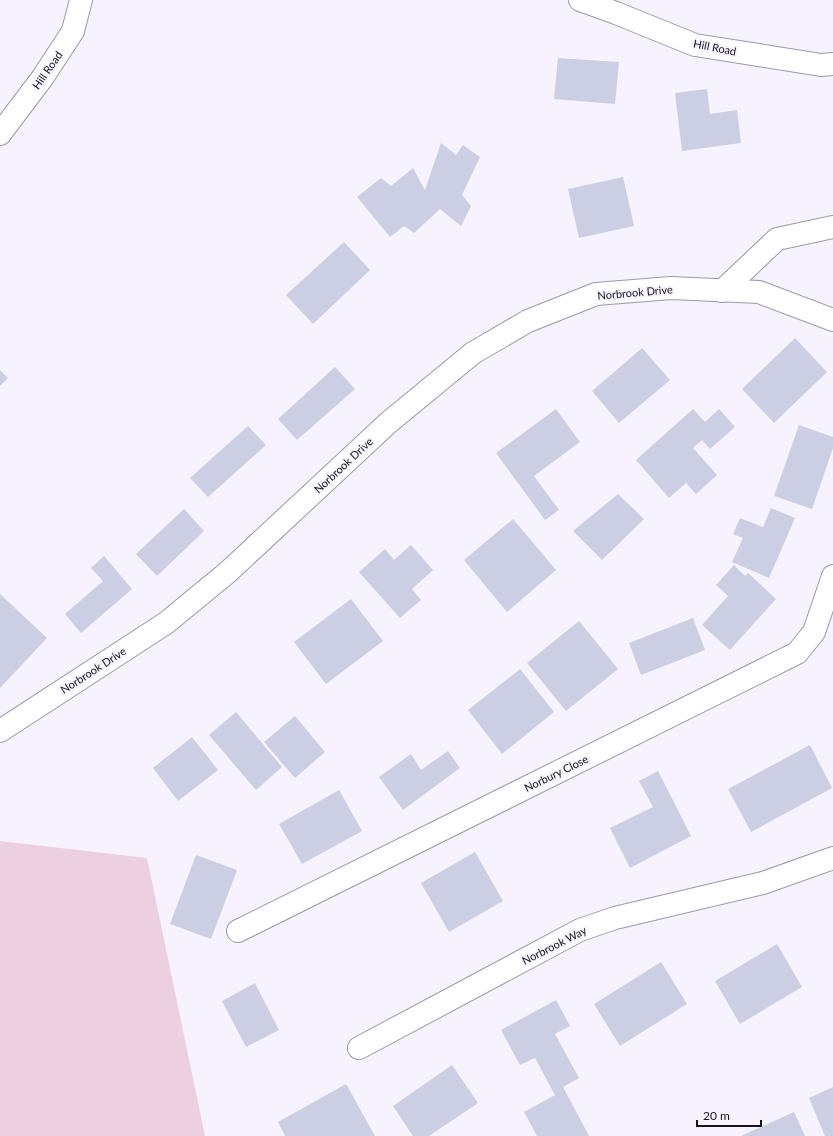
<svg xmlns="http://www.w3.org/2000/svg" width="833" height="1136" font-family="Lato,sans-serif">
<style>
.green{fill:#edd0e0}
.building{fill:#cccfe3}
.lines{fill:none;stroke-linecap:round;stroke-linejoin:round}
.minor-casing{stroke:#9e97aa;stroke-width:24}
.minor{stroke:#fff;stroke-width:22}
.labels{text-anchor:middle;dominant-baseline:central;stroke-width:4;stroke-linejoin:round;paint-order:stroke}
.street-label{font-size:11px;fill:#16131a;stroke:#f6f2fe}
</style>
<rect width="100%" height="100%" fill="#f6f2fe"/>
<path class="green" d="M0 841 147 858 205 1136H0Z"/>
<g class="building">
<path d="M558 58 619 62 615 104 554 99Z"/>
<path d="M707 89 710 114 737 110 741 143 682 151 675 93Z"/>
<path d="M441 143 456 155 463 145 480 157 462 195 471 206 461 226 440 209 414 233 404 226 390 237 357 197 381 178 391 186 413 168 425 190Z"/>
<path d="M623 177 634 226 579 238 568 189Z"/>
<path d="M344 242 370 270 313 324 286 295Z"/>
<path d="M795 338 827 372 774 423 742 389Z"/>
<path d="M642 348 670 380 619 423 592 391Z"/>
<path d="M335 367 355 389 297 440 278 419Z"/>
<path d="M0 370 8 378 0 386Z"/>
<path d="M556 409 580 442 534 476 559 510 545 520 496 453Z"/>
<path d="M693 409 705 422 719 409 735 427 710 449 702 440 693 448 717 475 696 494 686 483 669 498 636 460Z"/>
<path d="M799 425 833 437V448L812 509 774 496Z"/>
<path d="M248 426 266 445 208 497 190 478Z"/>
<path d="M618 494 644 519 602 560 573 531Z"/>
<path d="M771 508 795 518 769 578 732 562 743 538 733 534 740 518 763 527Z"/>
<path d="M184 509 204 531 157 576 136 554Z"/>
<path d="M513 519 556 570 507 612 464 560Z"/>
<path d="M411 545 433 570 412 589 421 600 400 618 359 572 385 549 394 560Z"/>
<path d="M104 556 132 589 81 633 65 614 103 581 91 568Z"/>
<path d="M734 565 745 576 748 573 776 599 730 650 702 625 728 596 716 585Z"/>
<path d="M0 594 47 638 0 688Z"/>
<path d="M351 599 383 641 326 684 294 642Z"/>
<path d="M693 618 705 650 641 675 629 643Z"/>
<path d="M579 621 618 669 566 711 527 663Z"/>
<path d="M520 669 554 712 502 754 468 710Z"/>
<path d="M236 712 282 767 256 790 209 735Z"/>
<path d="M295 716 325 752 295 778 264 742Z"/>
<path d="M192 737 218 770 178 801 153 768Z"/>
<path d="M810 745 832 788 751 832 728 789Z"/>
<path d="M448 751 460 768 403 810 379 777 411 754 421 770Z"/>
<path d="M658 771 691 836 630 868 610 828 653 807 639 781Z"/>
<path d="M339 790 362 831 302 864 279 824Z"/>
<path d="M475 852 503 901 449 932 421 883Z"/>
<path d="M196 855 237 870 211 939 170 924Z"/>
<path d="M777 944 802 987 740 1024 715 981Z"/>
<path d="M661 962 687 1004 620 1046 594 1004Z"/>
<path d="M255 983 279 1030 246 1047 222 1001Z"/>
<path d="M556 1000 570 1026 555 1034 579 1078 563 1087 589 1136H537L524 1112 555 1095 535 1058 520 1065 501 1030Z"/>
<path d="M452 1065 478 1103 429 1136H413L393 1106Z"/>
<path d="M346 1084 375 1136H285L278 1122Z"/>
<path d="M833 1087V1136H825L809 1098Z"/>
<path d="M794 1112 805 1136H741L752 1131Z"/>
</g>
<g class="lines">
<defs>
<g id="minor">
<path d="M580 0 616 13 695 45 821 65 833 64"/>
<path d="M0 134 43 77 73 31 81 0"/>
<path d="M722 291 777 239 833 227"/>
<path d="M0 731 166 623 228 572 388 423 473 353 528 321 596 294 671 288 759 292 833 320"/>
<path d="M238 931 797 653 814 632 833 576"/>
<path d="M359 1048 580 930 615 918 763 883 833 858"/>
</g>
</defs>
<use href="#minor" class="minor-casing"/>
<use href="#minor" class="minor"/>
</g>
<g class="labels">
<g class="street-label">
<text transform="translate(715 47) rotate(11)">Hill Road</text>
<text transform="translate(47 70) rotate(-55)">Hill Road</text>
<text transform="translate(635 292) rotate(-5)">Norbrook Drive</text>
<text transform="translate(343 465) rotate(-43)">Norbrook Drive</text>
<text transform="translate(93 670) rotate(-33)">Norbrook Drive</text>
<text transform="translate(556 773) rotate(-26)">Norbury Close</text>
<text transform="translate(554 945) rotate(-27)">Norbrook Way</text>
</g>
</g>
<path d="M697 1120v6h64v-6" fill="none" stroke="#16131a" stroke-width="2"/>
<text x="703" y="1120" font-size="12" fill="#16131a" stroke="#f6f2fe" stroke-width="3" paint-order="stroke">20 m</text>
</svg>
